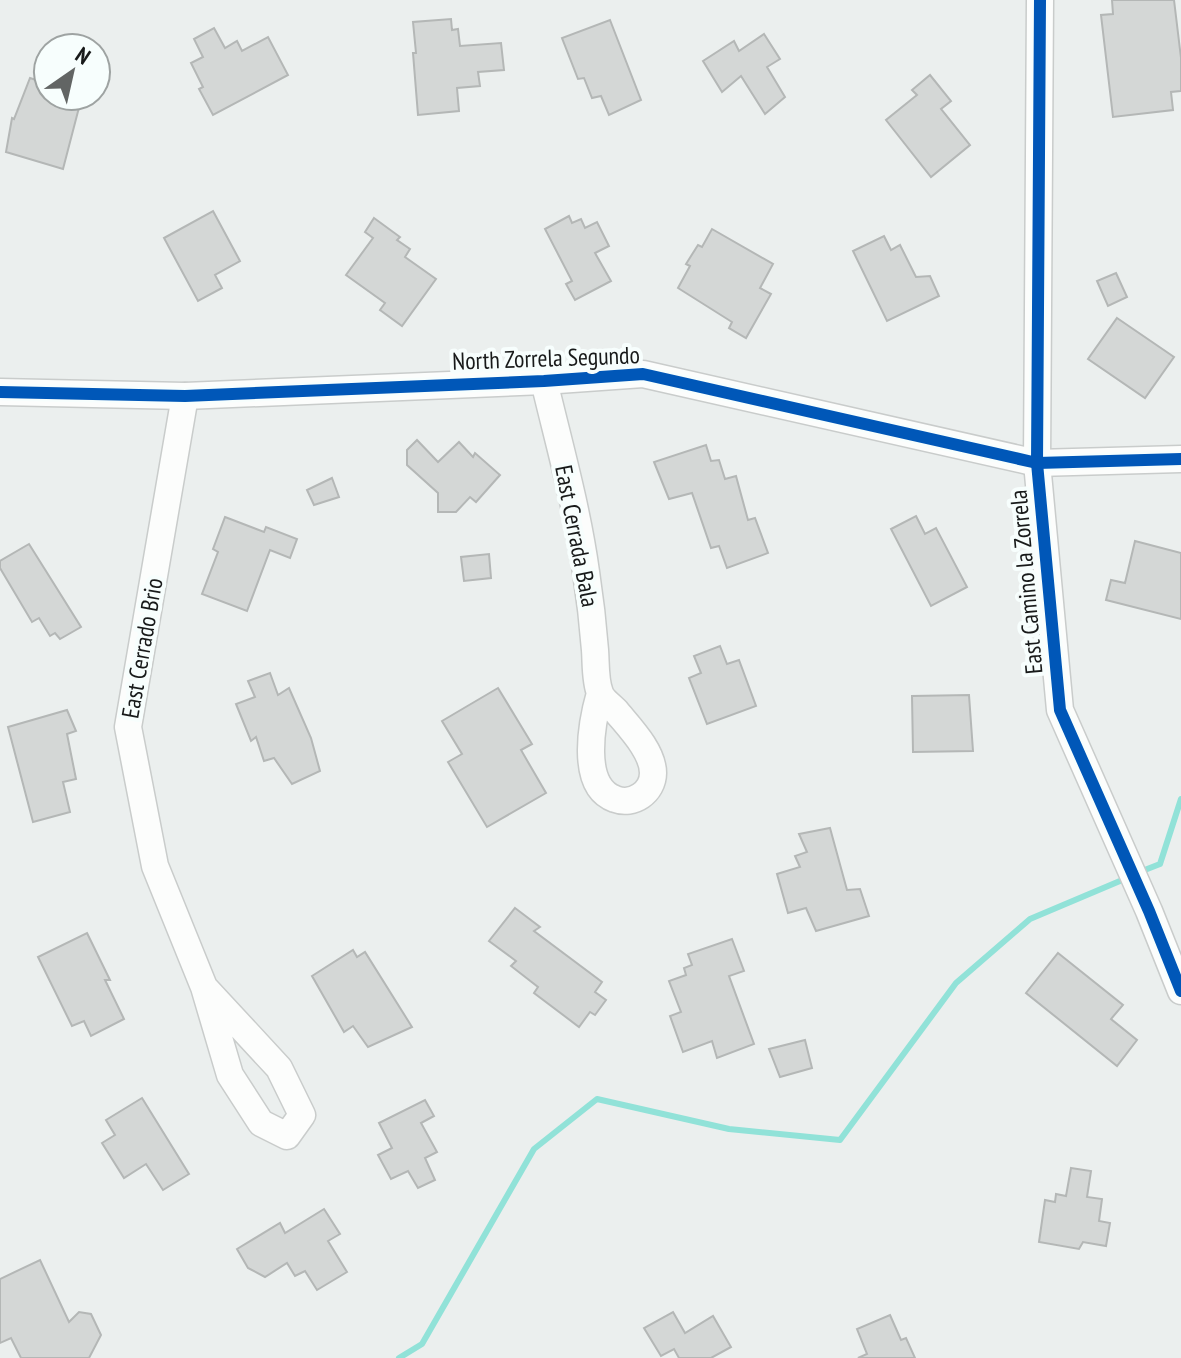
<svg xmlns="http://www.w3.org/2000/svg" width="1181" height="1358" font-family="'PT Sans Narrow',sans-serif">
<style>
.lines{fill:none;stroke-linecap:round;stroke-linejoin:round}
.stream{stroke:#91e2d8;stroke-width:6}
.building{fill:#d4d7d6;stroke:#b4b7b6;stroke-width:2}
.minor-casing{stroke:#c9cccb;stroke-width:29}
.minor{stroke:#fcfdfc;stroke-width:26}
.cycleway-casing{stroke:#f7fefd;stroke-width:17}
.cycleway{stroke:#0057b8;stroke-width:12}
.labels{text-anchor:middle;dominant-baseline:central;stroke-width:8;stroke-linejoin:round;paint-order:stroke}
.street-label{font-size:24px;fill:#181a1a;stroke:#f7fefd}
</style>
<rect width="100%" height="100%" fill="#ebefee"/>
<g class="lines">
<g class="stream">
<path d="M1137 873 1160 864 1181 799"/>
<path d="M399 1358 422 1344 534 1149 597 1099 729 1129 840 1140 956 983 1030 919 1127 878"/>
</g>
</g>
<g class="building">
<path d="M1112 0H1174L1181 58V91L1171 92 1173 110 1113 117 1101 15 1113 14Z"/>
<path d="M451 19 452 30 458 29 460 46 501 43 504 70 478 72 480 86 457 88 459 111 418 115 413 53H416L413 22Z"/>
<path d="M610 20 641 100 609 115 601 96 592 98 584 78 578 79 562 38Z"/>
<path d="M214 28 225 48 237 41 242 51 268 37 288 75 213 115 199 89 203 87 191 63 203 57 194 39Z"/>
<path d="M764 34 780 59 767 67 785 97 765 114 741 76 722 92 703 61 734 41 739 51Z"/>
<path d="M930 75 951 101 941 109 970 145 931 177 886 120 917 95 912 90Z"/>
<path d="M30 78 48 84V96H82L63 169 6 152 12 118 14 119Z"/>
<path d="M213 211 240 261 215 275 222 288 198 301 164 238Z"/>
<path d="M569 216 572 223 581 219 585 228 597 222 609 246 595 253 611 281 575 300 566 284 572 281 545 229Z"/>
<path d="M374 218 400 237 397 240 410 249 405 257 436 279 402 326 380 310 385 303 346 275 373 238 365 232Z"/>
<path d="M712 229 773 264 760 288 771 294 746 338 729 328 732 322 678 288 690 266 686 264 698 245 702 247Z"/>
<path d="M884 236 891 250 900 245 916 277 930 276 939 296 887 321 853 251Z"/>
<path d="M1116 273 1127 297 1108 306 1097 281Z"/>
<path d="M1117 318 1174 357 1145 398 1088 359Z"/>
<path d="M417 440 438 462 459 442 473 457 475 453 500 475 476 502 470 497 456 512H438V493L407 465V450Z"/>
<path d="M706 445 711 461 719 460 725 479 736 476 748 520 755 518 768 553 727 568 719 546 711 548 692 493 669 499 654 462Z"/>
<path d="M332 478 339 497 314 505 307 490Z"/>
<path d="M916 516 925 534 936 528 967 587 931 606 891 529Z"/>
<path d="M225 517 264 532 266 527 297 539 290 558 270 550 247 611 202 594 218 552 213 549Z"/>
<path d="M1135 541 1181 553V619L1106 600 1111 580 1125 583Z"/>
<path d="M29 544 81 627 60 639 55 633 50 636 39 618 32 622 0 568V561Z"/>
<path d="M489 554 491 578 464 581 461 557Z"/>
<path d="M720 646 727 664 739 660 756 706 707 724 689 678 701 673 694 656Z"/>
<path d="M270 673 278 695 289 688 311 738 320 771 292 784 274 758 264 761 256 737 251 741 236 704 255 697 248 681Z"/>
<path d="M498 688 532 744 521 750 546 793 487 827 448 762 462 754 442 721Z"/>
<path d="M969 695 973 751 913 752 912 696Z"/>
<path d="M67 710 76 731 67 734 76 779 63 782 70 812 33 822 8 727Z"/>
<path d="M830 828 847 890 860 889 869 916 816 931 806 908 788 913 777 874 800 867 795 856 807 852 799 834Z"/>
<path d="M515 908 540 927 534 931 602 982 595 992 606 1000 595 1015 590 1012 579 1027 534 993 538 987 511 966 516 961 489 941Z"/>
<path d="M87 933 110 980H105L124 1019 91 1036 84 1021 72 1026 38 957Z"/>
<path d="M732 939 744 971 729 976 754 1044 717 1058 712 1041 683 1052 670 1016 681 1012 669 981 686 975 684 968 692 965 688 954Z"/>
<path d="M353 950 357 957 365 952 412 1027 368 1047 353 1026 344 1032 312 976Z"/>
<path d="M1058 953 1123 1005 1111 1019 1137 1040 1117 1066 1026 993Z"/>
<path d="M805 1040 812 1068 780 1077 769 1049Z"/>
<path d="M142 1098 189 1174 163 1190 146 1164 124 1178 102 1143 115 1135 106 1120Z"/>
<path d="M425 1100 434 1116 421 1123 437 1152 425 1158 435 1180 418 1188 408 1171 391 1179 378 1155 392 1148 379 1123Z"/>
<path d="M1071 1168 1091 1171 1087 1197 1102 1199 1099 1221 1110 1223 1106 1246 1083 1242 1079 1249 1039 1242 1045 1200 1055 1202 1056 1194 1066 1196Z"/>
<path d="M324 1209 340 1234 328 1241 347 1272 317 1290 305 1271 295 1276 287 1263 265 1277 248 1268 237 1249 280 1223 285 1233Z"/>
<path d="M40 1260 69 1322 79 1312 91 1314 101 1335 89 1358H21L11 1338 0 1343V1279Z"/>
<path d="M673 1312 685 1333 713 1316 731 1347 711 1358H679L674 1349 661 1356 644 1328Z"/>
<path d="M890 1315 901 1340 906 1338 915 1358H858L867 1354 857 1329Z"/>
</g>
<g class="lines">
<defs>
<g id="minor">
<path d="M1040 0 1037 463 1060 710 1149 911 1181 991"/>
<path d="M544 381C559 444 577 507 586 572 590 598 593 624 595 650 596 663 595 681 600 693 602 699 611 706 616 711 629 727 653 751 653 773 653 792 633 806 615 799 579 786 592 721 600 693"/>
<path d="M0 392 185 396 544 381 643 374 1037 463 1181 459"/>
<path d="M185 396 128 727 155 866 204 987 279 1068 302 1115 287 1136 261 1123 230 1075 204 987"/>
</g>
</defs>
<use href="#minor" class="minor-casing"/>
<use href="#minor" class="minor"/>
<defs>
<g id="cycleway">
<path d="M1040 0 1037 463 1060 710 1149 911 1181 991"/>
<path d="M0 392 185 396 544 381 643 374 1037 463 1181 459"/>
</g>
</defs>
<use href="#cycleway" class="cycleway-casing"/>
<use href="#cycleway" class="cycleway"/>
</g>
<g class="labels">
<g class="street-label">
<text transform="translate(546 358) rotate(-2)">North Zorrela Segundo</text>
<text transform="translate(577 536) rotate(79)">East Cerrada Bala</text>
<text transform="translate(1026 582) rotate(-95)">East Camino la Zorrela</text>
<text transform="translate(142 648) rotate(-80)">East Cerrado Brio</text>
</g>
</g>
<g transform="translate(72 72) rotate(34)"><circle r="38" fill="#f7fefd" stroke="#9ea3a2" stroke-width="2"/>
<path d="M0-6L14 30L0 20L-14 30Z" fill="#626564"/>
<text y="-12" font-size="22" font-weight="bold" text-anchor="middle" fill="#181a1a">N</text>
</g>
</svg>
